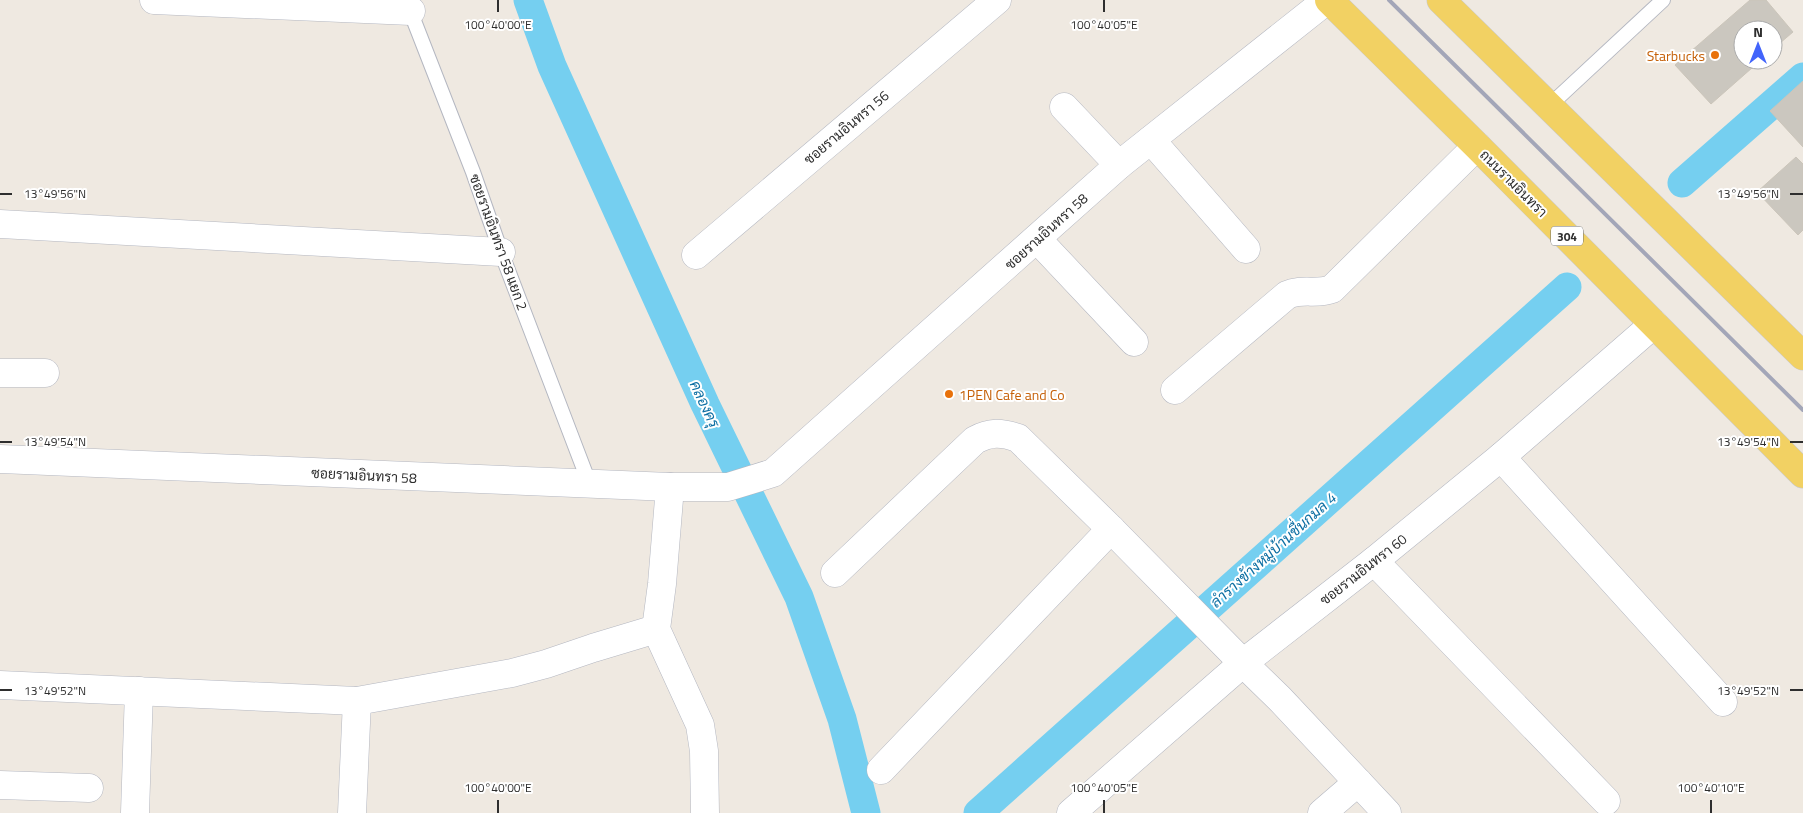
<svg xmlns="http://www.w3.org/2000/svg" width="1803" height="813" font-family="'Titillium Web',Sarabun,sans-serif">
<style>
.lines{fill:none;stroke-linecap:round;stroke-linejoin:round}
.canal{stroke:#75cff0;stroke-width:29}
.building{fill:#cbc7bf;stroke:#cbc5ba}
.lane-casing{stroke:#b4b7c1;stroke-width:16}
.street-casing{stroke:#b4b7c1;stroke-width:29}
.primary-casing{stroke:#c9c9c9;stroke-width:29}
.lane{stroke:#fff;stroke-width:14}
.street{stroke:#fff;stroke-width:28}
.primary{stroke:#f2d163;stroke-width:28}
.rail{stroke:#a3a6b8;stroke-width:4}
.ticks{fill:none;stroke:#2e2e2e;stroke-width:2}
.food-dot{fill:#e8710a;stroke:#fff;stroke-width:2}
.labels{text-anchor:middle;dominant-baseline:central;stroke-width:4;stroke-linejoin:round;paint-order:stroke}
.shield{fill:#fff;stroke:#6d6d6d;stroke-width:1}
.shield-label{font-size:12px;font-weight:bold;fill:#2e2e2e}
.food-label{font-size:14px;fill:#c56008;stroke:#fff;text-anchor:end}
.street-label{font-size:14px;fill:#2e2e2e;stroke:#fff}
.water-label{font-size:15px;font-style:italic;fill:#0d6fa3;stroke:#fff}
.ticks-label{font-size:12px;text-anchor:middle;fill:#2e2e2e;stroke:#fff;stroke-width:4;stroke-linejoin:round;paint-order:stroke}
</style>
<rect width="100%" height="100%" fill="#efe9e1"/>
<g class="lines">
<g class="canal">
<path d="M528 0 552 66 705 404 799 597 842 719 866 813"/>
<path d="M1682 183 1803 77"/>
<path d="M978 813 1567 287"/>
</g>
</g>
<g class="building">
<path d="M1750 0H1766L1793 32 1773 49V30H1743V60H1761L1711 104 1675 65Z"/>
<path d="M1803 81V147L1770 111Z"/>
<path d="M1796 157 1803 164V230L1798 235 1757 192Z"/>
</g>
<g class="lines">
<defs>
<g id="lane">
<path d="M409 8 473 172 501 252 590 485"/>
<path d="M1549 106 1663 0"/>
</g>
<g id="street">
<path d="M154 0 411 11"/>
<path d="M1064 107 1119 165"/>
<path d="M1151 140 1246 249"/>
<path d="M0 224 501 252"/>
<path d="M1037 239 1134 342"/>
<path d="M696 255 997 0"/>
<path d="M0 373H45"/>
<path d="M1175 390 1287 295C1302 288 1317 295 1332 289L1477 146"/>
<path d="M1501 457 1723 702"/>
<path d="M0 459 670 487H728L773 473 1119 165 1327 0"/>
<path d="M670 487 662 584 656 629 700 725 704 751 705 813"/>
<path d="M1374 561 1606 801"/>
<path d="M835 573 975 440C990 432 1001 432 1018 438L1111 529 1243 663 1280 699 1387 813"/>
<path d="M0 685 357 701 512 673 546 664 593 648 656 629"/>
<path d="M881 770 1111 529"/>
<path d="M0 785 89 788"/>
<path d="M135 813 139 691"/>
<path d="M352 813 357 701"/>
<path d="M1071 813 1243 663 1374 561 1501 457 1654 324"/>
<path d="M1322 813 1358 782"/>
</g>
<g id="primary">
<path d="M1329 0 1477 146 1803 474"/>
<path d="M1441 0 1803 356"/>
</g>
</defs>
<use href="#lane" class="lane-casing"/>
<use href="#street" class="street-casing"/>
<use href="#primary" class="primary-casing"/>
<use href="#lane" class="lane"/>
<use href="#street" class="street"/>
<use href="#primary" class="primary"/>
<path class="rail" d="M1389 0 1803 410"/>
</g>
<path class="ticks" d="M498 0V12M1104 0V12M0 194H12M1790 194H1803M0 442H12M1790 442H1803M0 690H12M1790 690H1803M498 800V813M1104 800V813M1711 800V813"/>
<g class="food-dot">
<circle cx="1715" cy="55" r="5"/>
<circle cx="949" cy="394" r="5"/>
</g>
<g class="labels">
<rect class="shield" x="1551" y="226.5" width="32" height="19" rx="4"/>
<g class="shield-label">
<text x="1567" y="236">304</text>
</g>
<g class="food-label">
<text x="1705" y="55">Starbucks</text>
<text x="959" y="394" text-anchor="start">1PEN Cafe and Co</text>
</g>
<g class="street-label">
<text transform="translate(846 127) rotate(-40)">ซอยรามอินทรา 56</text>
<text transform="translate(1514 183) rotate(45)">ถนนรามอินทรา</text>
<text transform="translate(1046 231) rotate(-42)">ซอยรามอินทรา 58</text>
<text transform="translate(499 242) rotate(70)">ซอยรามอินทรา 58 แยก 2</text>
<text transform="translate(364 475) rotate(3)">ซอยรามอินทรา 58</text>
<text transform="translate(1363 569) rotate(-38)">ซอยรามอินทรา 60</text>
</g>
<g class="water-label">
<text transform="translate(705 404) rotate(65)">คลองครุ</text>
<text transform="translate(1273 550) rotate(-42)">ลำรางข้างหมู่บ้านชื่นกมล 4</text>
</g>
</g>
<g class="ticks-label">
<text x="498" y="29">100°40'00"E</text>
<text x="1104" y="29">100°40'05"E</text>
<text x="55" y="198">13°49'56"N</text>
<text x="1748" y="198">13°49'56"N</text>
<text x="55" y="446">13°49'54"N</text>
<text x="1748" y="446">13°49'54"N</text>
<text x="55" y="695">13°49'52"N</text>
<text x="1748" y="695">13°49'52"N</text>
<text x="498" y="792">100°40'00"E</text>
<text x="1104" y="792">100°40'05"E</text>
<text x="1711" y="792">100°40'10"E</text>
</g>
<g transform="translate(1758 45)"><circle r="24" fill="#ffffff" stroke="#ababab"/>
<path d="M0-4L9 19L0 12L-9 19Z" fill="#4264fb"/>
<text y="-8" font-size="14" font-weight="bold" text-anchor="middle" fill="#2e2e2e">N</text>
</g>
</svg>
